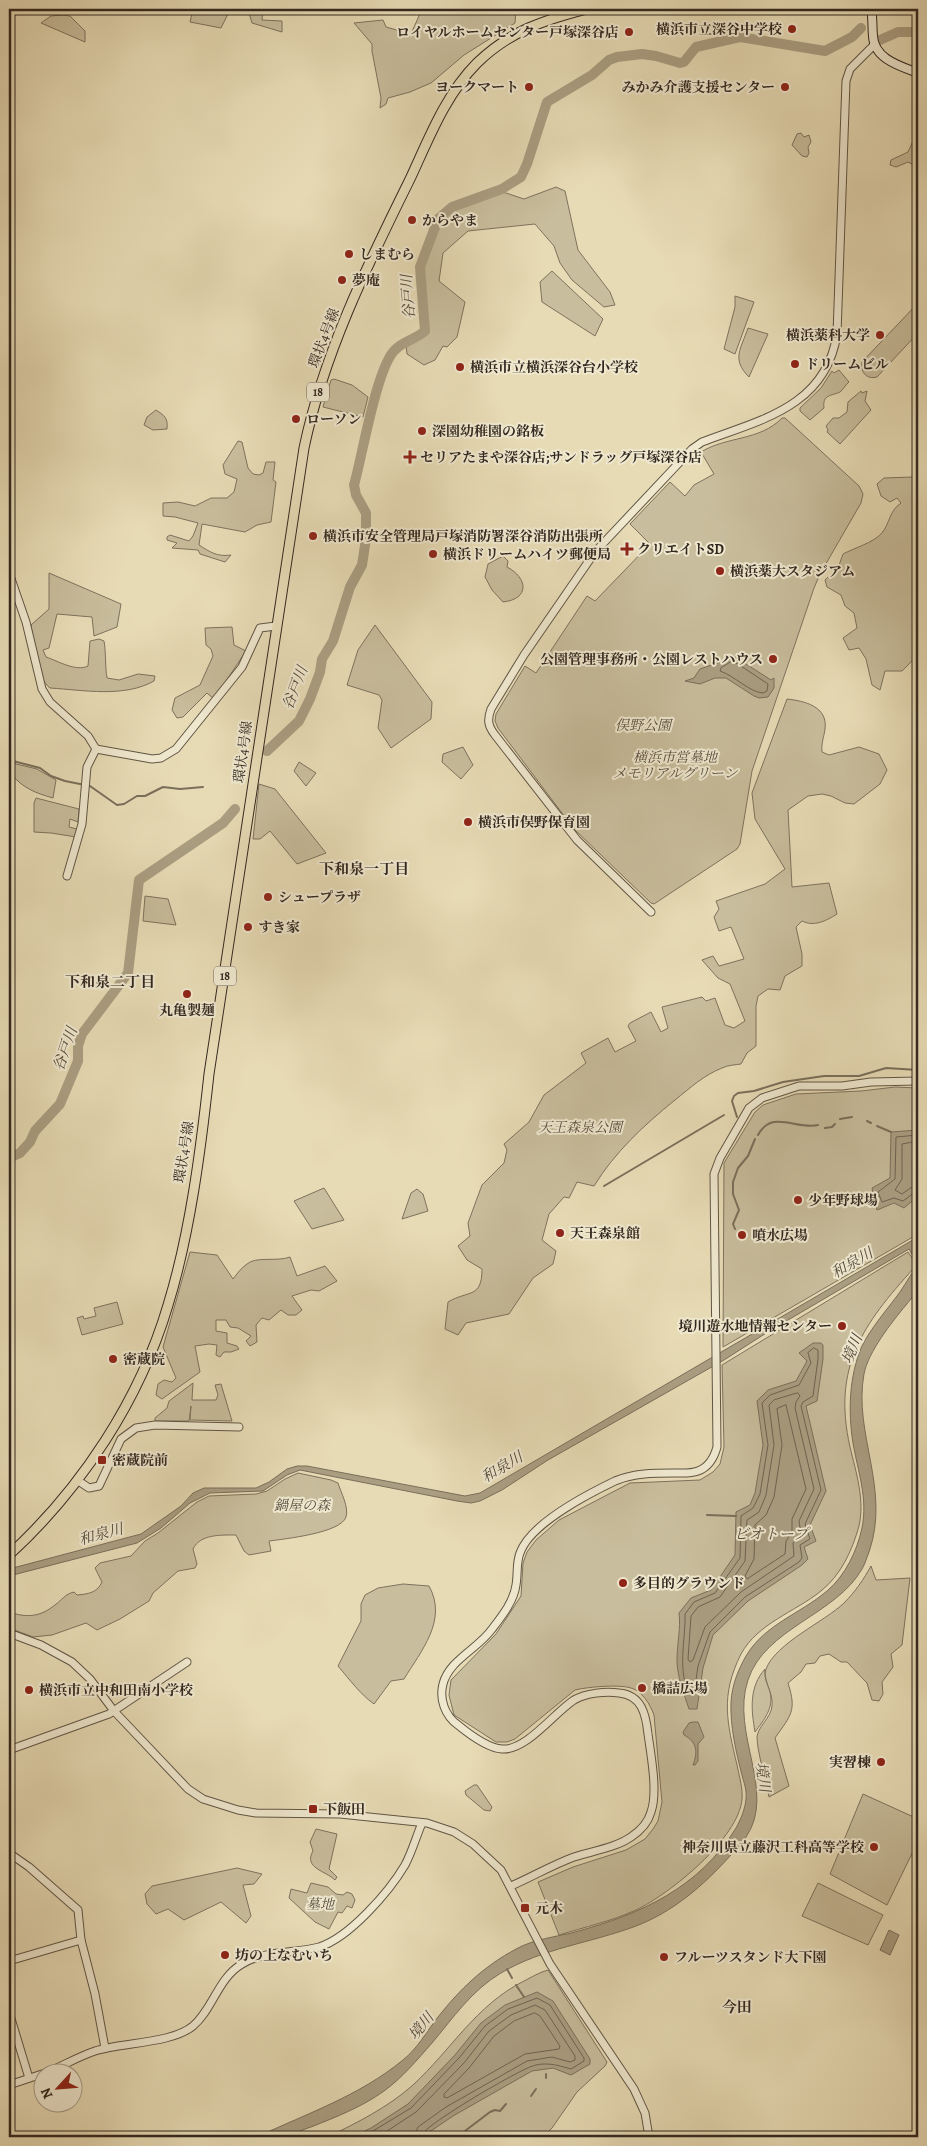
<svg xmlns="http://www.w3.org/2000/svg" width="927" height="2146" font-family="Alegreya,'Noto Serif JP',serif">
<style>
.green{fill:#c8bd9c;stroke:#7e725e}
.water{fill:#aa9e82;stroke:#7a6f5b}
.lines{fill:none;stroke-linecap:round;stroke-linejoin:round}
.shore{stroke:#6e6351;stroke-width:1}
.stream{stroke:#7a6f5b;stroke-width:2}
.river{stroke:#aa9e82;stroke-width:10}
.tertiary-casing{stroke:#605545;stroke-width:9}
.secondary-casing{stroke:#332820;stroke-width:10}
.primary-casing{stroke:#332820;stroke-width:11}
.tertiary{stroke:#efe8cf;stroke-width:7}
.secondary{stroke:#efe8cf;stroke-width:8}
.primary{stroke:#e7dbb5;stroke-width:9}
.poi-dot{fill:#8f2418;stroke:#efe8cf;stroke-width:2}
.labels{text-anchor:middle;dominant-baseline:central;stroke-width:4;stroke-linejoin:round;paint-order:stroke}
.shield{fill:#efe8cf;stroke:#6b6254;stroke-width:1}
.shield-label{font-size:12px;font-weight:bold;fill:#332820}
.poi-label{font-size:14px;font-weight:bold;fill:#332820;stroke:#efe8cf;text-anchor:start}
.street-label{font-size:14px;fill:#332820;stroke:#efe8cf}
.park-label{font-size:14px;font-style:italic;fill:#584d3f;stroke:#efe8cf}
.water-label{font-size:15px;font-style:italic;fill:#574b3d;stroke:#efe8cf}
.neighbourhood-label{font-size:15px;font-weight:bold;fill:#332820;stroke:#efe8cf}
</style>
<rect width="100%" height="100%" fill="#e7dbb5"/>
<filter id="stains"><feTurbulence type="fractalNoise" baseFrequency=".004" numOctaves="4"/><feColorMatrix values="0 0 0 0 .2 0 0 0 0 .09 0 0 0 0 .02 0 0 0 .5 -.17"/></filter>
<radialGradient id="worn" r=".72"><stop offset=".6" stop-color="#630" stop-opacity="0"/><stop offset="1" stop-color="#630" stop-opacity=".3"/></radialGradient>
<g class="green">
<path d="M193 9H263L262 20 282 21V32L252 23 249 13 236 9 228 14 221 28 190 22Z"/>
<path d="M422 9H516L515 23 464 55 431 83 410 92 388 98 386 104 380 108 381 98 372 51V44L354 23 383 20 386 27 411 34Z"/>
<path d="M62 15 70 16 85 31V42L41 23 51 16Z"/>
<path d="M801 133 804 137 809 135 811 142 808 147 809 153 807 157 802 156 792 145 797 134Z"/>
<path d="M913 141 918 142V167L908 162 896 167 890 165 891 160 908 152Z"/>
<path d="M556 187 565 191 578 250 610 292 615 305 604 307 572 280 560 263 554 246 535 224 468 231 443 253 439 281 465 302 457 337 447 347 443 346 435 360 424 365 407 354 406 344 425 331 420 267 443 217 453 209 503 192 524 199Z"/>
<path d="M552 271 603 319 595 336 542 302 540 282Z"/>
<path d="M735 296 754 302 735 354 724 349 735 307Z"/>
<path d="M918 303V333L877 377C866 380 860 371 862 362Z"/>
<path d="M748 328 768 334 749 377C731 359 741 349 748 328Z"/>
<path d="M839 370 849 382C846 384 843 390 840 392 832 396 822 394 824 408L810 420 800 411V408L821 388 832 371 834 373Z"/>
<path d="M334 379 352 385 368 397 363 417 323 407 331 380Z"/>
<path d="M861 391 862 393 867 391 865 401 871 410 840 444 827 432 828 430 826 426 833 418H839L847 412 848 402Z"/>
<path d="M156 410C165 416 168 418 167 429L153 430 144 425 147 417Z"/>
<path d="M782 418H785L859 486 863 494 861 503 820 574 814 588 752 771 740 844 737 849 654 904 651 903 574 829 498 728 495 721 496 714 525 666 536 673 587 596 595 601 650 544 630 524 670 482 685 496 694 485 714 474 701 452C727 436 760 441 782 418Z"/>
<path d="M238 441 242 442 248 468 253 474 259 475 263 473 266 462H275L273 480 276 482 271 522 257 525 245 532 202 524 199 545C210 552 217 557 231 555L225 562 200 554 198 550 172 548 177 543 167 540V537L170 535 189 541 193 536 198 523 175 517 163 516V503L178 502 195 506 211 498H227L234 492 237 479 225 474 223 465Z"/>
<path d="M914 472H918V652L912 661 902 671H885L880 690 872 685 866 659 859 648 849 650 843 638 857 628 854 613 845 606 841 595 827 587 825 580 838 568 843 554C854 548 873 543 882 533 890 523 889 511 901 503L897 498 890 502 881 496 877 484 884 478 913 477Z"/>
<path d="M503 556 508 561 507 567C528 578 530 599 503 602L492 590 485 577 488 564Z"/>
<path d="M49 573 121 604 117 627 94 636 92 617 57 614 49 648 43 650 46 657C58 661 76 672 88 666L90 641 99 639 104 641C106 651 105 667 107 678L119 680 138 674 155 676 154 681C124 698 83 690 50 688 37 679 33 642 31 625L49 609Z"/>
<path d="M375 625 432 702 431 719 391 748 378 728 382 700 379 695 347 685 358 650Z"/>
<path d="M232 627 234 645 246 651 214 699 207 693 183 717 177 718 172 710 175 698 200 685 213 656 211 649 206 645 205 628Z"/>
<path d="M787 699C804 701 828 706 825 729 824 737 821 743 822 752L829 755 859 747 879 754 887 770 880 784 854 804 845 803 831 796 822 794 808 796 788 810 792 887 829 883 837 914C826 921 814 927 802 921L796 927 802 954V966L785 976 780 990 768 989 758 996 756 1006V1046L747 1053 741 1064C735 1065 728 1065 722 1068 704 1075 690 1088 675 1100 644 1125 615 1152 594 1186L577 1182 569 1198 564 1197 549 1214 542 1240 556 1251 553 1264 533 1278 509 1314 466 1323 458 1335 445 1329 448 1302C468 1290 482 1299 482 1269L467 1260 458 1246 470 1236 468 1223 482 1185 504 1163 507 1150 504 1144 529 1122 544 1095 586 1063 581 1053 608 1038 615 1052 636 1041 628 1026 630 1023 651 1012 661 1032 668 1028 662 1007 702 997 706 1001 715 998 725 1025 734 1028 745 1021 730 984 718 978 702 960 713 956 719 966 744 959 731 927 719 931 714 917 719 909 716 901 765 884 785 869 755 819 752 793Z"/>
<path d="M463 747 473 765 461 779 442 762 443 754Z"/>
<path d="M299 762 316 773 306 786 294 771Z"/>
<path d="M12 763 37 769 56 780 53 798C35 793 23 788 11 774Z"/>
<path d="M259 784 275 789 326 853 297 864 270 831 260 839H253Z"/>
<path d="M36 798 79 809 78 822 70 819 69 827 77 829 76 837 51 833 34 832V803Z"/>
<path d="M145 896 168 899 176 925 143 921Z"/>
<path d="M895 1087 918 1088V1234L723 1347 724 1163 755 1112 763 1105 796 1094 861 1091Z"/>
<path d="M324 1188 344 1220 312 1229 294 1201Z"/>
<path d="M417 1189 423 1194 428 1211 402 1219 411 1193Z"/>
<path d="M190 1252 217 1255 233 1279C237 1274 241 1268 247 1264 256 1256 277 1262 290 1257L297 1276 325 1266 337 1281 319 1291 311 1290 292 1296 302 1310 296 1315H288L281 1310 269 1320 262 1318 256 1325 257 1342 250 1346 246 1341 251 1336 238 1328 230 1327 226 1320H216V1331L227 1333V1343L237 1346 239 1349 231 1352H224L220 1357 216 1355 217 1345 209 1344 195 1346 200 1372 162 1399 156 1395 158 1384 164 1380 172 1382 176 1378 163 1347Z"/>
<path d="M908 1252 914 1261V1268C863 1324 832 1367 850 1447 856 1472 865 1500 859 1526 852 1551 841 1575 821 1591 795 1612 758 1623 741 1654 720 1696 727 1722 737 1765 739 1776 743 1788 742 1799 739 1838 670 1894 636 1910 612 1921 585 1927 559 1935L538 1882 573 1867 626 1850 645 1839 653 1829 658 1821 662 1802 654 1715C650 1704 642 1691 631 1688 619 1684 587 1687 575 1690L515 1739 507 1742H496L454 1715 449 1695 451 1680 496 1634 521 1596 523 1563 527 1552 536 1540 559 1520 630 1483 700 1480 713 1472 720 1464 724 1447 722 1365Z"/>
<path d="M117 1302 123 1324 82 1335 77 1318 83 1316 84 1319 96 1316 94 1308Z"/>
<path d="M193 1383 192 1400H216L218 1395 215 1385 221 1384 232 1421 190 1420 191 1406 189 1421H155V1418L167 1408 169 1401Z"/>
<path d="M298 1473 331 1480 338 1483C341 1493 349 1507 346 1517 341 1533 284 1539 269 1541L271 1551 249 1555 244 1551 236 1535C221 1535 200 1534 193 1549L197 1564 195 1568 178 1571 153 1593 149 1601 120 1619 97 1630 86 1623 52 1635 33 1637 9 1628V1612C27 1618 40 1617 55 1605 62 1600 65 1594 74 1592L77 1595C88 1594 97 1593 102 1582L95 1568 100 1563 131 1556 145 1541 158 1533 197 1502 209 1496 256 1494 267 1491 285 1479Z"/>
<path d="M871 1566 876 1580 910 1578 902 1645 891 1654 893 1667 882 1682 883 1694 879 1701 872 1700 867 1683 847 1662H841L829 1654 820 1656 815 1663 806 1664 801 1672 788 1683C797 1711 791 1715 775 1738L789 1786 769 1797C766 1781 757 1751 757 1737 758 1726 771 1718 772 1706 774 1694 762 1679 766 1669 776 1643 824 1622 844 1603 855 1592 864 1579 871 1566Z"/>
<path d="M403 1584 429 1586C448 1620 421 1651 404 1679L391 1681 374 1704C360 1694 350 1680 338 1666L361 1621V1604L365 1595 378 1588Z"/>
<path d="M765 1669C764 1678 767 1683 770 1692 774 1708 764 1720 755 1732 751 1709 749 1687 765 1669Z"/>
<path d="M474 1785H477L492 1807 490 1811 484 1810 466 1795 465 1791Z"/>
<path d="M863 1794 918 1819V1841L887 1905 830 1874Z"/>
<path d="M316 1829 337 1834 329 1869 337 1877 335 1880C326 1871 303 1868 313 1851L310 1842Z"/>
<path d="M237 1868 262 1874 254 1884 243 1885 251 1916 246 1923 221 1902 184 1920 168 1909 156 1914 147 1904 145 1894 152 1886Z"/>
<path d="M311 1883 328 1887 336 1894 343 1895 347 1892 352 1894 355 1900 352 1908 347 1906 342 1913 338 1912 329 1929 315 1922 289 1898 291 1889 307 1893Z"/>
<path d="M818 1883 883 1915 868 1945 802 1916Z"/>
<path d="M548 1970 607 2062 605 2066 577 2092 552 2128 543 2137H328C358 2122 387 2108 413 2085 451 2050 476 2005 524 1981 532 1977 540 1972 548 1970Z"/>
</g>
<g class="water">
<path d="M735 657 771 680 774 678V688L768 697 759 698 754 696 726 678H715L700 684 685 681 694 678 700 669Z"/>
<path d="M918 1130V1196L904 1208 894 1203 877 1210 872 1188 890 1178 891 1132Z"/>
<path d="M918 1237V1265L909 1249 771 1330 724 1360 548 1460 502 1490 480 1501 471 1503 457 1501 300 1470 287 1475 263 1491 210 1493 190 1503 161 1528 137 1543 9 1576V1569L141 1534 181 1506 193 1493 204 1488H256L269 1482 287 1469 297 1466H307L465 1496 480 1493Z"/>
<path d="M918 1266C918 1273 920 1284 917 1290 915 1295 909 1301 906 1305 892 1322 868 1352 864 1374 853 1434 891 1489 869 1552 867 1557 865 1564 862 1569 836 1615 765 1628 748 1680 730 1733 777 1792 746 1837 742 1844 735 1850 730 1856 704 1885 673 1912 636 1926 591 1943 543 1948 501 1973 472 1990 453 2018 432 2043 417 2060 402 2078 384 2091 362 2107 336 2117 311 2127 303 2129 296 2134 288 2136 279 2139 267 2137 257 2137 308 2113 359 2096 403 2060 418 2048 427 2031 438 2017 460 1989 484 1966 516 1949 534 1939 556 1937 575 1932 641 1914 699 1888 736 1828 741 1819 745 1809 746 1799 747 1790 744 1783 742 1775 736 1752 730 1726 731 1702 732 1685 738 1670 746 1656 765 1624 800 1614 827 1591 845 1576 857 1551 862 1528 868 1498 858 1472 853 1443 848 1411 849 1376 862 1346 871 1328 885 1312 897 1296 904 1287 911 1273 918 1266Z"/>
<path d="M813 1343H821L823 1345V1359L817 1401 806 1406 826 1491 810 1525 816 1541 804 1547 808 1559 802 1565 748 1601 713 1635 703 1668 697 1709H689C684 1694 677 1676 677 1660 677 1643 681 1629 679 1613L691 1598 711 1590 735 1555 736 1512 750 1505 755 1493 763 1445 757 1401 768 1390 796 1381 807 1361 799 1353Z"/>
<path d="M693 1722H698L704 1737 698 1744V1761L695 1765H693C698 1752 697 1742 684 1735L683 1732 689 1723Z"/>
<path d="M889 1930 899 1935 890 1955 880 1950Z"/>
<path d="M537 1992 553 2001 590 2059V2064L571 2075 553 2068 532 2071 453 2116 422 2137H352L371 2128 408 2104 455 2055 481 2023 505 2005Z"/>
</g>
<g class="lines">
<g class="shore">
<path d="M731 662 738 664 768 684 767 691 763 693C749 692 735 676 720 671L721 668Z"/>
<path d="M918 1135 896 1137 895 1179 878 1192 882 1202 894 1198 903 1201 914 1193H918"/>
<path d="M918 1141 902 1144V1179L895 1190 902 1194 912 1187 918 1186"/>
<path d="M814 1348 818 1350V1359L813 1396 803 1402 801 1406 821 1490 805 1524 810 1539 800 1545 802 1558 799 1562 745 1597 710 1632 698 1666 694 1694 691 1696C676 1673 686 1639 685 1614L694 1602 715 1593 740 1558 741 1516 753 1508 760 1494 768 1445 762 1403 770 1395 799 1385 811 1363 808 1353Z"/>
<path d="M798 1393 800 1396 796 1402 795 1408 814 1489 799 1521 801 1534 793 1543 794 1556 741 1592 705 1627 693 1660 690 1662 688 1659 691 1616 698 1607 720 1597 745 1561 747 1520 759 1512 766 1495 774 1445 769 1405 774 1400Z"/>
<path d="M786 1405 806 1489 792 1519V1532L786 1541 785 1554 747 1579 745 1576 754 1559 755 1525 766 1515 774 1497 782 1445 777 1409Z"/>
<path d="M535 2013 540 2016 560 2046 559 2049 525 2054 447 2098 444 2097V2094L469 2068 494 2036 514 2021Z"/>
<path d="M363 2137 411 2108 459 2058 485 2026 508 2009 537 1998 550 2005 584 2058V2061L571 2069C557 2065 544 2061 530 2067 514 2073 422 2126 420 2137"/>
<path d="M378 2137 416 2112 464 2063 489 2031 511 2015 535 2005 545 2010 575 2056V2060L570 2062 552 2057 527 2061 446 2107 418 2127 414 2137"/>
</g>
<g class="stream">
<path d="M9 760 40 768 51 776 65 781 90 786 117 805 124 804 137 796H145L163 787 180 789 203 787"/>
<path d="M737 1117 732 1101 734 1096 738 1093 754 1091 783 1082 824 1076H859L886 1068 918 1070"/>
<path d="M840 1119 852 1117"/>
<path d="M867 1121 871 1123"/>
<path d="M877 1126 891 1132"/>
<path d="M825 1128 832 1127 835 1124"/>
<path d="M758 1135C772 1109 796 1130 818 1125"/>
<path d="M604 1186 724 1115"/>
<path d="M735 1229 733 1224 739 1210 733 1194V1182L738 1168 748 1156 755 1139"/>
<path d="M707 1515 736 1516"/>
<path d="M507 1969 512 1978"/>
<path d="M516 1985 524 1997"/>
<path d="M546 2074V2078"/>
<path d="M531 2096 536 2089"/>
<path d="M457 2137 490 2112 495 2110 500 2111 506 2104"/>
</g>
<g class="river">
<path d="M880 40 898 32H918"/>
<path d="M267 751 299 721 310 699 320 672 322 659 333 641 350 587 362 565 366 539V513L356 495 354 485C362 458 377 364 396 349 404 341 416 339 425 331L420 267 438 219 452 207 502 189 521 177 527 164 547 102 592 75 609 60 617 57 642 54 656 56 680 63 684 62 696 47 740 37 825 51 852 37 861 28"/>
<path d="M9 1158 20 1153 30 1142 35 1131 60 1104 78 1061V1046L82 1034 128 973 139 880 223 823 235 809"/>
</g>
<defs>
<g id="tertiary">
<path d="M9 573 26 622 42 689 50 702 88 736 96 749 87 767 82 824 67 876"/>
<path d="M96 749 152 759 161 758 176 749 242 667 260 628 276 626"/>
<path d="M651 912 577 840 495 735C488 726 487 720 491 709L524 655 595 552 692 449 702 442C760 420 826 407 837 334L846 81 850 69 874 45"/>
<path d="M77 1480 89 1488 99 1486 121 1439 136 1428 155 1425 239 1427"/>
<path d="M9 1633 41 1645 72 1662 90 1679 114 1711 188 1789 203 1799 238 1810 256 1813 340 1814 427 1823 454 1832 473 1844 501 1870 550 1964 634 2089 645 2113 649 2137"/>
<path d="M9 1750 109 1714 187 1662"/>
<path d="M9 1853 29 1867 78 1910 81 1940 95 1994 105 2048"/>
<path d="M511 1886C532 1877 552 1865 574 1857 592 1851 615 1848 631 1837 640 1831 648 1823 651 1812 658 1792 651 1756 648 1734 646 1715 642 1695 619 1693 606 1691 586 1693 574 1700 554 1713 526 1751 502 1749 487 1748 469 1734 458 1725 445 1716 439 1699 443 1684 449 1660 478 1649 492 1629 502 1616 514 1601 516 1585 518 1574 516 1563 520 1553 530 1524 588 1494 615 1481 634 1473 654 1473 674 1473 682 1473 690 1474 698 1471 709 1467 714 1458 717 1447L714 1174 720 1158 749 1108 762 1098 799 1086H842L871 1082 918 1081"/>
<path d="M9 1961 81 1940"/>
<path d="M9 2012 29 2078"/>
<path d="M43 2074C61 2067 77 2057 95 2051 122 2042 171 2044 193 2026 213 2009 218 1978 242 1964 265 1950 293 1954 319 1947 349 1938 389 1892 405 1865 412 1852 416 1837 422 1823"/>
<path d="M9 2085 42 2074"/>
</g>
<path id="secondary" d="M871 9C873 18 872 26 873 36 874 59 900 66 918 73"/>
<path id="primary" d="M9 1555C81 1489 140 1400 168 1305 190 1234 201 1148 209 1074L304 448C324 352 368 264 411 177 429 138 446 94 477 63 510 31 544 20 587 9"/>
</defs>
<use href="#tertiary" class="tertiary-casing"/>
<use href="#secondary" class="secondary-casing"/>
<use href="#primary" class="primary-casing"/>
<use href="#tertiary" class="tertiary"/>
<use href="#secondary" class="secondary"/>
<use href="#primary" class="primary"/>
</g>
<g class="poi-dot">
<circle cx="792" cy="29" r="5"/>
<circle cx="629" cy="32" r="5"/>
<circle cx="529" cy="87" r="5"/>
<circle cx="785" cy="87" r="5"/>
<circle cx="412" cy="220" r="5"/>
<circle cx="349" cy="254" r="5"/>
<circle cx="342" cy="280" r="5"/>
<circle cx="880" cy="335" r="5"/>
<circle cx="795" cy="364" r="5"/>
<circle cx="460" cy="367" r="5"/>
<circle cx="296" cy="419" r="5"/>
<circle cx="422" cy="431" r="5"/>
<path d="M407.5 449.5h5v5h5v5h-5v5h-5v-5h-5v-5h5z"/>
<circle cx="313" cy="536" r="5"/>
<path d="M624.5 541.5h5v5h5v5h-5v5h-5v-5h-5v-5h5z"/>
<circle cx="433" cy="554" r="5"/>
<circle cx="720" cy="571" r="5"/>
<circle cx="773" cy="659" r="5"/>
<circle cx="468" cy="822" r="5"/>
<circle cx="268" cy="897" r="5"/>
<circle cx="248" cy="927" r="5"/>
<circle cx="187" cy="994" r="5"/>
<circle cx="798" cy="1200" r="5"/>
<circle cx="560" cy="1233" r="5"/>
<circle cx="742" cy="1235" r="5"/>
<circle cx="842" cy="1326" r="5"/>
<circle cx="113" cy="1359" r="5"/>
<rect x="97" y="1455" width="10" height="10" rx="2.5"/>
<circle cx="623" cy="1583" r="5"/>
<circle cx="642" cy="1688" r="5"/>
<circle cx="29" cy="1690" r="5"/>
<circle cx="881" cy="1762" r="5"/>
<rect x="308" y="1804" width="10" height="10" rx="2.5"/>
<circle cx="874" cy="1847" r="5"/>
<rect x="520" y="1903" width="10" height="10" rx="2.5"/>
<circle cx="225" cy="1955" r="5"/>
<circle cx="664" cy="1957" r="5"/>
</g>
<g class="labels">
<g class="shield">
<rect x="307" y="382.5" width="22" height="19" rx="4"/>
<rect x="214" y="966.5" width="22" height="19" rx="4"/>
</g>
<g class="shield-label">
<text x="318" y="392">18</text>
<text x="225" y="976">18</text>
</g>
<g class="poi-label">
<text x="782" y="29" text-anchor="end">横浜市立深谷中学校</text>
<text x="619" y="32" text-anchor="end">ロイヤルホームセンター戸塚深谷店</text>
<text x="519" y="87" text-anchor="end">ヨークマート</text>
<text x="775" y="87" text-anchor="end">みかみ介護支援センター</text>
<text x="422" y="220">からやま</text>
<text x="359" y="254">しまむら</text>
<text x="352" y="280">夢庵</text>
<text x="870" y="335" text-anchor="end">横浜薬科大学</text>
<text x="805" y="364">ドリームビル</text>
<text x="470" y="367">横浜市立横浜深谷台小学校</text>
<text x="306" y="419">ローソン</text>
<text x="432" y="431">深園幼稚園の銘板</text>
<text x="420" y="457">セリアたまや深谷店;サンドラッグ戸塚深谷店</text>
<text x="323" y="536">横浜市安全管理局戸塚消防署深谷消防出張所</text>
<text x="637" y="549">クリエイトSD</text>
<text x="443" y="554">横浜ドリームハイツ郵便局</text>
<text x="730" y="571">横浜薬大スタジアム</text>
<text x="763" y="659" text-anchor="end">公園管理事務所・公園レストハウス</text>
<text x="478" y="822">横浜市俣野保育園</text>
<text x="278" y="897">シュープラザ</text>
<text x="258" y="927">すき家</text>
<text x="187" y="1010" text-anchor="middle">丸亀製麺</text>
<text x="808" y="1200">少年野球場</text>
<text x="570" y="1233">天王森泉館</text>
<text x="752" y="1235">噴水広場</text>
<text x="832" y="1326" text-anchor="end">境川遊水地情報センター</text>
<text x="123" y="1359">密蔵院</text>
<text x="112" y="1460">密蔵院前</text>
<text x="633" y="1583">多目的グラウンド</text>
<text x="652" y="1688">橋詰広場</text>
<text x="39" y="1690">横浜市立中和田南小学校</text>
<text x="871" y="1762" text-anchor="end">実習棟</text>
<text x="323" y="1809">下飯田</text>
<text x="864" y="1847" text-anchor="end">神奈川県立藤沢工科高等学校</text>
<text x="535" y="1908">元木</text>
<text x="235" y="1955">坊の上なむいち</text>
<text x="674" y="1957">フルーツスタンド大下園</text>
</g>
<g class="street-label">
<text transform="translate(324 338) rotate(-69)">環状4号線</text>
<text transform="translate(243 752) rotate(-82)">環状4号線</text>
<text transform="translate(184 1152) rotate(-81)">環状4号線</text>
</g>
<g class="park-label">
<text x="643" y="725">俣野公園</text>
<text x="675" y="757">横浜市営墓地<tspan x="675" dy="16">メモリアルグリーン</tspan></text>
<text x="580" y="1127">天王森泉公園</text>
<text x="302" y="1505">鍋屋の森</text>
<text x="320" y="1904">墓地</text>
</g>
<g class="water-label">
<text transform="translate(408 297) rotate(-94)">谷戸川</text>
<text transform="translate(295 688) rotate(-69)">谷戸川</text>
<text transform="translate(65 1049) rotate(-71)">谷戸川</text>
<text transform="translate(852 1263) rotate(-30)">和泉川</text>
<text transform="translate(852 1349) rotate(-67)">境川</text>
<text transform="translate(502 1467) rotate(-31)">和泉川</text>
<text transform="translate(101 1534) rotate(-15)">和泉川</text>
<text x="771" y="1534">ビオトープ</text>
<text transform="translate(763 1777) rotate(82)">境川</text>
<text transform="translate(421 2026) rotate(-50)">境川</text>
</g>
<g class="neighbourhood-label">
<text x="364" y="869">下和泉一丁目</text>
<text x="110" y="982">下和泉二丁目</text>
<text x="737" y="2007">今田</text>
</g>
</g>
<rect width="927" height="2146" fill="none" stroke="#e7dbb5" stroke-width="30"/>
<rect x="10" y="10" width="907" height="2126" fill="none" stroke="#332820" stroke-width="2.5"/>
<rect x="15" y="15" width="897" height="2116" fill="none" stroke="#332820"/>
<g transform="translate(58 2088) rotate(244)"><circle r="24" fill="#efe8cf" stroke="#a49b89"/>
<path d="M0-4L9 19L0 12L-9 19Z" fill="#8f2418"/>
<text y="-8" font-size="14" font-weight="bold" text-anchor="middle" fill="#332820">N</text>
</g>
<rect width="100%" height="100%" filter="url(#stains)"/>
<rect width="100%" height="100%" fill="url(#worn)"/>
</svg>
